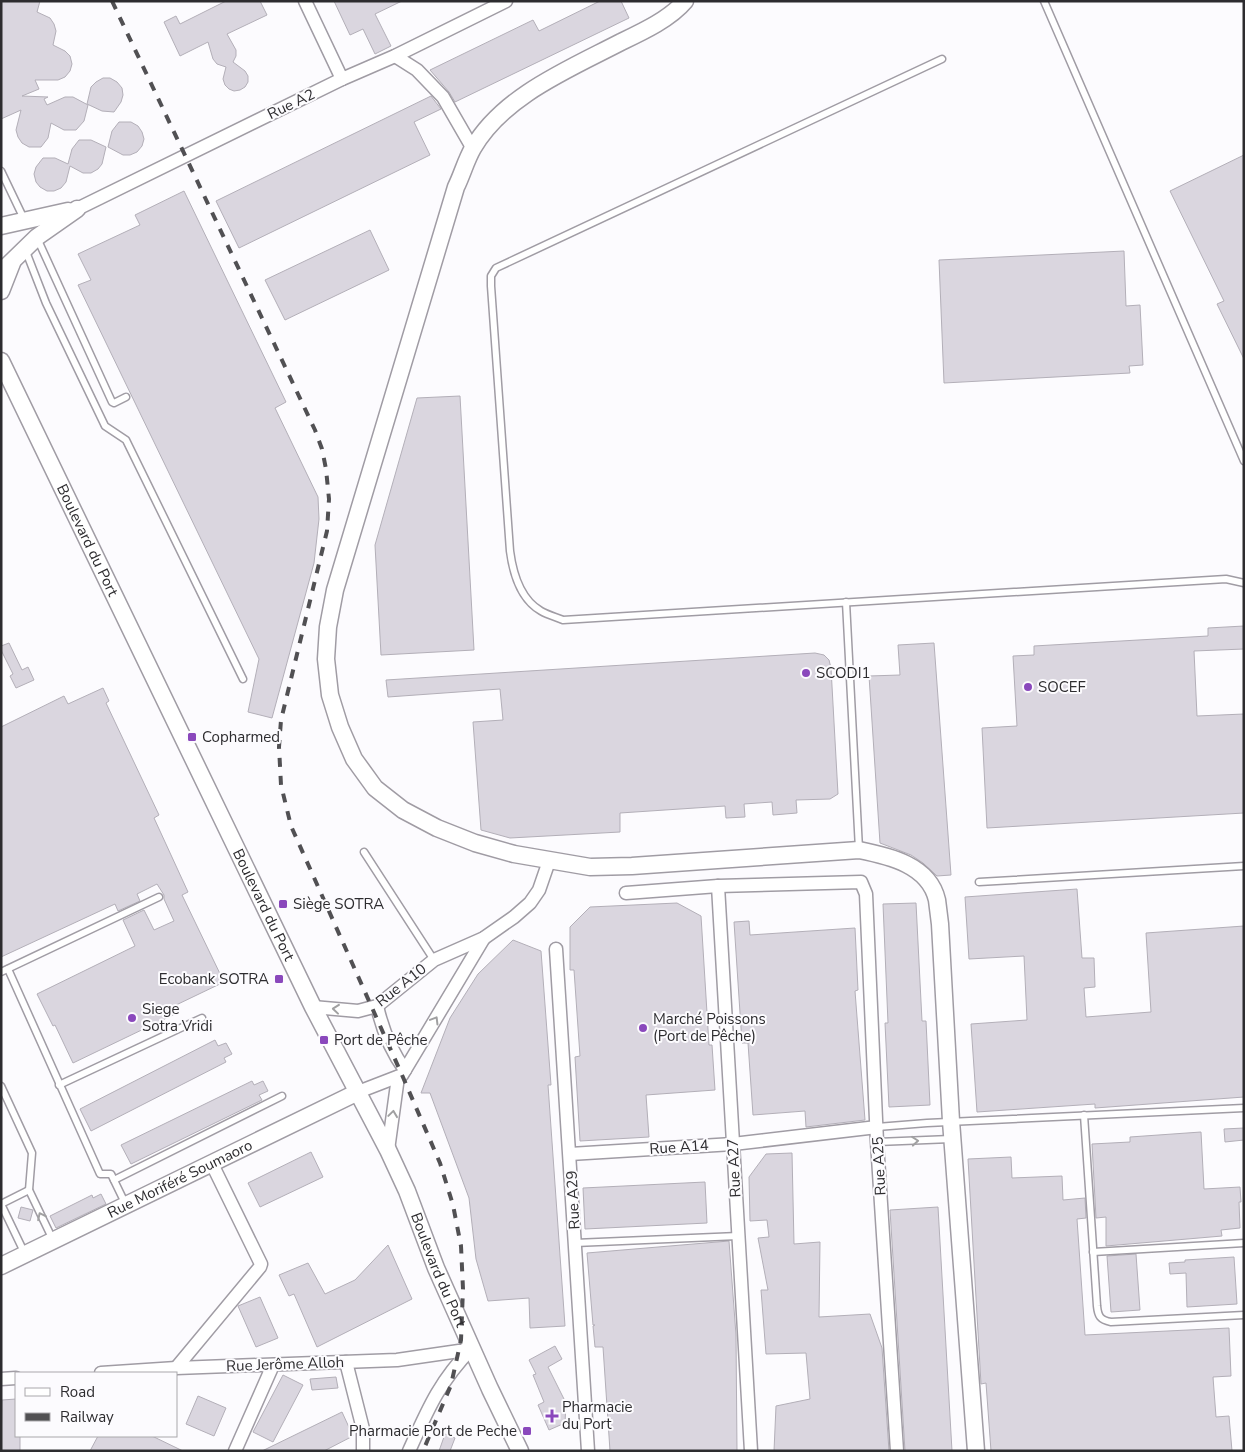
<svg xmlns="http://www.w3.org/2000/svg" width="1245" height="1452" font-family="'Nunito Sans',sans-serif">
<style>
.building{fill:#dad6df;stroke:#b3afb8}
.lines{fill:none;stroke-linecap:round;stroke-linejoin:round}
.lane-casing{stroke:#a09ca4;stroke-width:9}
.street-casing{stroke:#a09ca4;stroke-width:15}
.secondary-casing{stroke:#a09ca4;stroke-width:19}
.lane{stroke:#fff;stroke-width:6}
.street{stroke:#fff;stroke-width:12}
.secondary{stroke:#fff;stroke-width:16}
.rail{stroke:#515053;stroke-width:4;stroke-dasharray:9 9;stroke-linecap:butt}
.oneway{stroke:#a0a0a1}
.poi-dot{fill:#8a48bc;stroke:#fcfbfe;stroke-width:2}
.labels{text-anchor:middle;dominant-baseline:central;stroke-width:4;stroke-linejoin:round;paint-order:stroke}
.street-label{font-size:15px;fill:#2d2c2f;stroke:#fcfbfe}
.poi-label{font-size:15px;fill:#2d2c2f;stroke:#fcfbfe;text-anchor:start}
</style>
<rect width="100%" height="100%" fill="#fcfbfe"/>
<g class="building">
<path d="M1 1H40L37 12 50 18 54 24 56 31 53 45 65 51 70 56 72 64 70 71 65 77 58 80H35L39 89 22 96 48 97 44 99 47 105 65 97H73L88 105 84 121 76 130H64L51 123 48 138 41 147H29L22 143 18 137 16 130 21 110 1 119Z"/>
<path d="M226 1H260L267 15 227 34 236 50V56L233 62 245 71 248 76V82L245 87 240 90 234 91 229 89 225 85 223 79 226 67 217 64 213 59 208 42 180 56 164 22 176 16 180 24Z"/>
<path d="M334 1H402L375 14 391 46 375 54 363 29 350 35Z"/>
<path d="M600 1H621L629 18 455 102 449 92 430 70 533 20 539 31Z"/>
<path d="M103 78H110L117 82 122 88 123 95 121 102 114 112 102 111 87 104 91 87 96 82Z"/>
<path d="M431 96 441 109 414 122 430 155 239 248 216 201Z"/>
<path d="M119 122H131L138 126 142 132 144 139 142 146 137 152 130 155H123L108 147 112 131Z"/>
<path d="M79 140H91L106 147 102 164 98 169 91 173H83L70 166 66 182 61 188 54 191H47L40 187 36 182 34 174 36 167 43 158H55L68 164 72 149Z"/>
<path d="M1244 155V359L1217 304 1224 301 1170 191Z"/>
<path d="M184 191 286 402 275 408 318 497 319 519 314 563 272 718 248 712 259 659 78 285 91 280 78 254 140 225 135 215Z"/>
<path d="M370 230 389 270 285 320 265 280Z"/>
<path d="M1124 251 1126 306 1140 305 1143 365 1129 366 1130 373 944 383 939 260Z"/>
<path d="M460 396 474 650 381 655 375 545 417 398Z"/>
<path d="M1244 626V649L1194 651 1197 716 1244 714V813L987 828 982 728 1017 726 1013 656 1034 655V646L1208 636V628Z"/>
<path d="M9 643 22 670 28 667 34 680 16 688 10 676 13 674 1 650V646Z"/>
<path d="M934 643 951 875 937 876 923 863 911 855 880 843 869 676 900 675 898 645Z"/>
<path d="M815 653 824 655 829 660 831 668 838 794 830 799 796 800 797 813 773 815 772 802 744 804 745 817 726 818 725 806 620 813V832L510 838 481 830 473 722 503 720 500 689 388 697 386 680Z"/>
<path d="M103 688 109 701 106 703 159 815 154 818 188 892 182 895 224 982 174 1006 177 1013 73 1063 55 1025 53 1026 37 994 135 946 123 920 144 910 154 930 174 921 164 899V895L157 884 137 894 140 901 118 911 115 904 1 957V727L64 696 68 704Z"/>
<path d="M1077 889 1082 958H1094L1095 987 1084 988 1086 1017 1151 1012 1146 933 1244 926V1097L1095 1108V1104L977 1112 971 1024 1027 1020 1024 956 969 959 965 897Z"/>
<path d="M677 903 701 916 709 1045H712L715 1090 646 1095 649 1137 580 1141 575 1057 580 1056 574 970H570V927L590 907Z"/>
<path d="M916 903 922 1021H926L930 1105 889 1107 885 1023H888L883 904Z"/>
<path d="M749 921 750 935 855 928 858 990 855 991 865 1120 806 1127 805 1111 753 1115 748 1043H742L734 922Z"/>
<path d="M513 940 541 951 551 1085H548L565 1326 530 1328 529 1298 488 1301 476 1259 469 1198 430 1093H421L450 1018 478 974Z"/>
<path d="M215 1040 218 1046 226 1043 232 1054 224 1058 226 1062 91 1131 80 1109Z"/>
<path d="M252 1081 254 1085 263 1081 268 1091 259 1095 262 1100 131 1164 121 1145Z"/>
<path d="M1244 1128V1140L1225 1142 1224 1129Z"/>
<path d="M1201 1132 1204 1189 1240 1187 1241 1202H1239L1240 1228 1221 1230 1222 1236 1106 1246V1217L1096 1218 1092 1144 1130 1142V1137Z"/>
<path d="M311 1152 323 1177 260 1207 248 1183Z"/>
<path d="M792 1153 794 1244 820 1242 819 1317 870 1314 882 1348 889 1451H774L776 1406 810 1399 806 1353 766 1354 761 1290H768L758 1238 769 1237 767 1220 750 1221 749 1177 766 1154Z"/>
<path d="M1011 1157 1012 1178 1062 1176 1063 1200 1085 1198 1086 1218 1077 1219 1085 1335 1229 1328 1231 1376 1213 1377 1216 1417 1229 1416 1232 1451H991L986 1383 981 1384 968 1159Z"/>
<path d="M705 1182 707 1223 585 1229 583 1188Z"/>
<path d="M101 1194 106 1204 56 1228 50 1216 92 1195 93 1198Z"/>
<path d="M21 1207 33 1210 30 1221 18 1218Z"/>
<path d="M938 1207 952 1451H905L890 1210Z"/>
<path d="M729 1241 736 1335 737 1451H610L603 1347H595L593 1326 595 1325H593L587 1253Z"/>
<path d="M388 1245 412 1299 317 1347 294 1294 289 1296 279 1275 308 1263 325 1294 355 1280Z"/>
<path d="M1136 1254 1140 1310 1111 1312 1107 1256Z"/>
<path d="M1234 1257 1237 1304 1187 1307 1186 1273 1170 1274 1169 1263 1185 1262V1260Z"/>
<path d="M260 1297 278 1338 256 1347 238 1306Z"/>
<path d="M555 1346 562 1359 548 1367 566 1403 565 1423 549 1430 538 1405 544 1402 533 1375 536 1374 529 1360Z"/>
<path d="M283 1375 303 1385 273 1442 253 1432Z"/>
<path d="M336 1377 338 1388 312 1390 310 1379Z"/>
<path d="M198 1396 226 1408 214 1436 186 1424Z"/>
<path d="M16 1399V1436H20V1451H1L2 1400Z"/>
<path d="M342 1412 353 1436 324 1451H262Z"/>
<path d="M445 1434 455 1438 450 1451H439Z"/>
<path d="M98 1436H152L183 1451H90Z"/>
</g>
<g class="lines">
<defs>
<g id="lane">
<path d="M1044 1 1244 461"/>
<path d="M942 59 496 268 491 276V286L510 551C513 574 520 599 541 611 548 615 556 617 563 620L1226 579 1244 583"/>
<path d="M1 171 24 219"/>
<path d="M37 238 112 402 114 403 126 397"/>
<path d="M25 249 46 303 105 426 126 440 243 679"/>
<path d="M846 602 859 849"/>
<path d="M364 852 434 960"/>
<path d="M979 882 1244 866"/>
<path d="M8 969 100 1174H111L126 1205"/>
<path d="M1 972 159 897"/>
<path d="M59 1085 202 1018"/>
<path d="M1 1086 32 1153 29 1190 53 1240"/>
<path d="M1084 1115 1097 1306C1098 1316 1100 1320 1111 1322L1244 1315"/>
<path d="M877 1127 927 1123 1244 1108"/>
<path d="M877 1142 951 1139"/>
<path d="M114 1180 282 1096"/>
<path d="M575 1243 738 1236"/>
<path d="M1093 1252 1244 1243"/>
<path d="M25 1254 1 1204 29 1190"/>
</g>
<g id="street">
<path d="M305 1 342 79"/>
<path d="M395 56 417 70 443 97 473 149"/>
<path d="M77 209 342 79 395 56 506 1"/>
<path d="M718 886 751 1451"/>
<path d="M626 893 718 886 861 882 866 894 877 1142 897 1451"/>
<path d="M556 949 588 1451"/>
<path d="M377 1006C382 1028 391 1051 405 1070"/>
<path d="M313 1007 358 1011 377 1006 434 960 484 938 514 917 530 903 539 890 549 861"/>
<path d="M358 1092 402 1075 484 938"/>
<path d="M388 1150 398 1077"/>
<path d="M570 1154 733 1144 877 1127"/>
<path d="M346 1362 363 1429V1451"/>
<path d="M176 1368 260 1267 261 1264 212 1164"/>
<path d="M101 1373 176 1368 397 1360 459 1351H469"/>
<path d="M1 1379 16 1378"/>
<path d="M235 1451 273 1365"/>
<path d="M409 1451C428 1409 439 1382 472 1348"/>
</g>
<g id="secondary">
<path d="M685 1C670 19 642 32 621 42 569 69 503 96 473 148 466 160 462 175 456 187L335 590 328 627 326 659 330 695 340 727 354 759 375 788 403 810 437 828 475 843 514 854 590 867 632 866 859 850C889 856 929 865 937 900 938 908 939 916 940 924L951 1121 976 1451"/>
<path d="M1 226 68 211"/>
<path d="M1 272 37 237 77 209"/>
<path d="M1 291 12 263"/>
<path id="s1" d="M1 361 313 1007 388 1150 407 1191 436 1268 490 1389 520 1451"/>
<path id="s2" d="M1 1266 358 1092"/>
</g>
</defs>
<use href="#lane" class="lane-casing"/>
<use href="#street" class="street-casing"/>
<use href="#secondary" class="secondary-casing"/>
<use href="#lane" class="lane"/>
<use href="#street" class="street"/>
<use href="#secondary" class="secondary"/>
<path class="rail" d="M112 1 315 430 322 449 326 469 329 499 327 531 281 720 279 747 281 785 291 826 402 1075 440 1163 453 1205 461 1246 463 1289 461 1340 451 1385 423 1451"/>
</g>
<defs><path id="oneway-chevron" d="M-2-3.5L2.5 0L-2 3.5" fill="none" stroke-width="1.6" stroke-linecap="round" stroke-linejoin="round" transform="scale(1.25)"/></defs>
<g class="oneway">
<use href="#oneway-chevron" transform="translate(336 1009) rotate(-174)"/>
<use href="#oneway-chevron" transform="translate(435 1020) rotate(-59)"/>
<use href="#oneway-chevron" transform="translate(393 1114) rotate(-82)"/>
<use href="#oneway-chevron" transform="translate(915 1141) rotate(-5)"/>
<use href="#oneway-chevron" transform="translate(41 1216) rotate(-116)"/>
</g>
<g class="poi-dot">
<circle cx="806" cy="673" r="5"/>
<circle cx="1028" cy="687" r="5"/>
<rect x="187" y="732" width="10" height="10" rx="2.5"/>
<rect x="278" y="899" width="10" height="10" rx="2.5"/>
<rect x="274" y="974" width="10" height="10" rx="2.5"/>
<circle cx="132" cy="1018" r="5"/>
<circle cx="643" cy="1028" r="5"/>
<rect x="319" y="1035" width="10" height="10" rx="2.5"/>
<path d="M549.5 1408.5h5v5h5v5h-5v5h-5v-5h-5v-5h5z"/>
<rect x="522" y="1426" width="10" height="10" rx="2.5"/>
</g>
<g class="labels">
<g class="street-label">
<text transform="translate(291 104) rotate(-26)">Rue A2</text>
<text stroke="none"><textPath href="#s1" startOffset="199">Boulevard du Port</textPath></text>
<text stroke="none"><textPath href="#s1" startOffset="604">Boulevard du Port</textPath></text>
<text transform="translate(401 985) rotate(-38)">Rue A10</text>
<text transform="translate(679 1147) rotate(-4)">Rue A14</text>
<text transform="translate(879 1166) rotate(-93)">Rue A25</text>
<text transform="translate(734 1168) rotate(-93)">Rue A27</text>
<text stroke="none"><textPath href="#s2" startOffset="199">Rue Moriféré Soumaoro</textPath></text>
<text transform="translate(573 1200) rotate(-93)">Rue A29</text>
<text stroke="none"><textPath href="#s1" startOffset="1009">Boulevard du Port</textPath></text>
<text transform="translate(285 1364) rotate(-2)">Rue Jerôme Alloh</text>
</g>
<g class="poi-label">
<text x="816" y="673">SCODI1</text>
<text x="1038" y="687">SOCEF</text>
<text x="202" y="737">Copharmed</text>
<text x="293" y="904">Siège SOTRA</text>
<text x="269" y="979" text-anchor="end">Ecobank SOTRA</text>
<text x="142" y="1009">Siege<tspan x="142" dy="17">Sotra Vridi</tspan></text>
<text x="653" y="1019">Marché Poissons<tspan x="653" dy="17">(Port de Pêche)</tspan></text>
<text x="334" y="1040">Port de Pêche</text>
<text x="562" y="1407">Pharmacie<tspan x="562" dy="17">du Port</tspan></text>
<text x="517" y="1431" text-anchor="end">Pharmacie Port de Peche</text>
</g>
</g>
<rect width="1245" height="1452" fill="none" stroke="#2d2c2f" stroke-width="5"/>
<rect x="15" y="1372" width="162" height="65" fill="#fcfbfe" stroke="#a9a8ab"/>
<rect x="25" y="1388" width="25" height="8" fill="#ffffff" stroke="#a9a8ab"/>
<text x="60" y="1397" font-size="15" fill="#2d2c2f">Road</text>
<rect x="25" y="1413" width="25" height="8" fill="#515053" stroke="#a9a8ab"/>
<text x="60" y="1422" font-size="15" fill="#2d2c2f">Railway</text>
</svg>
